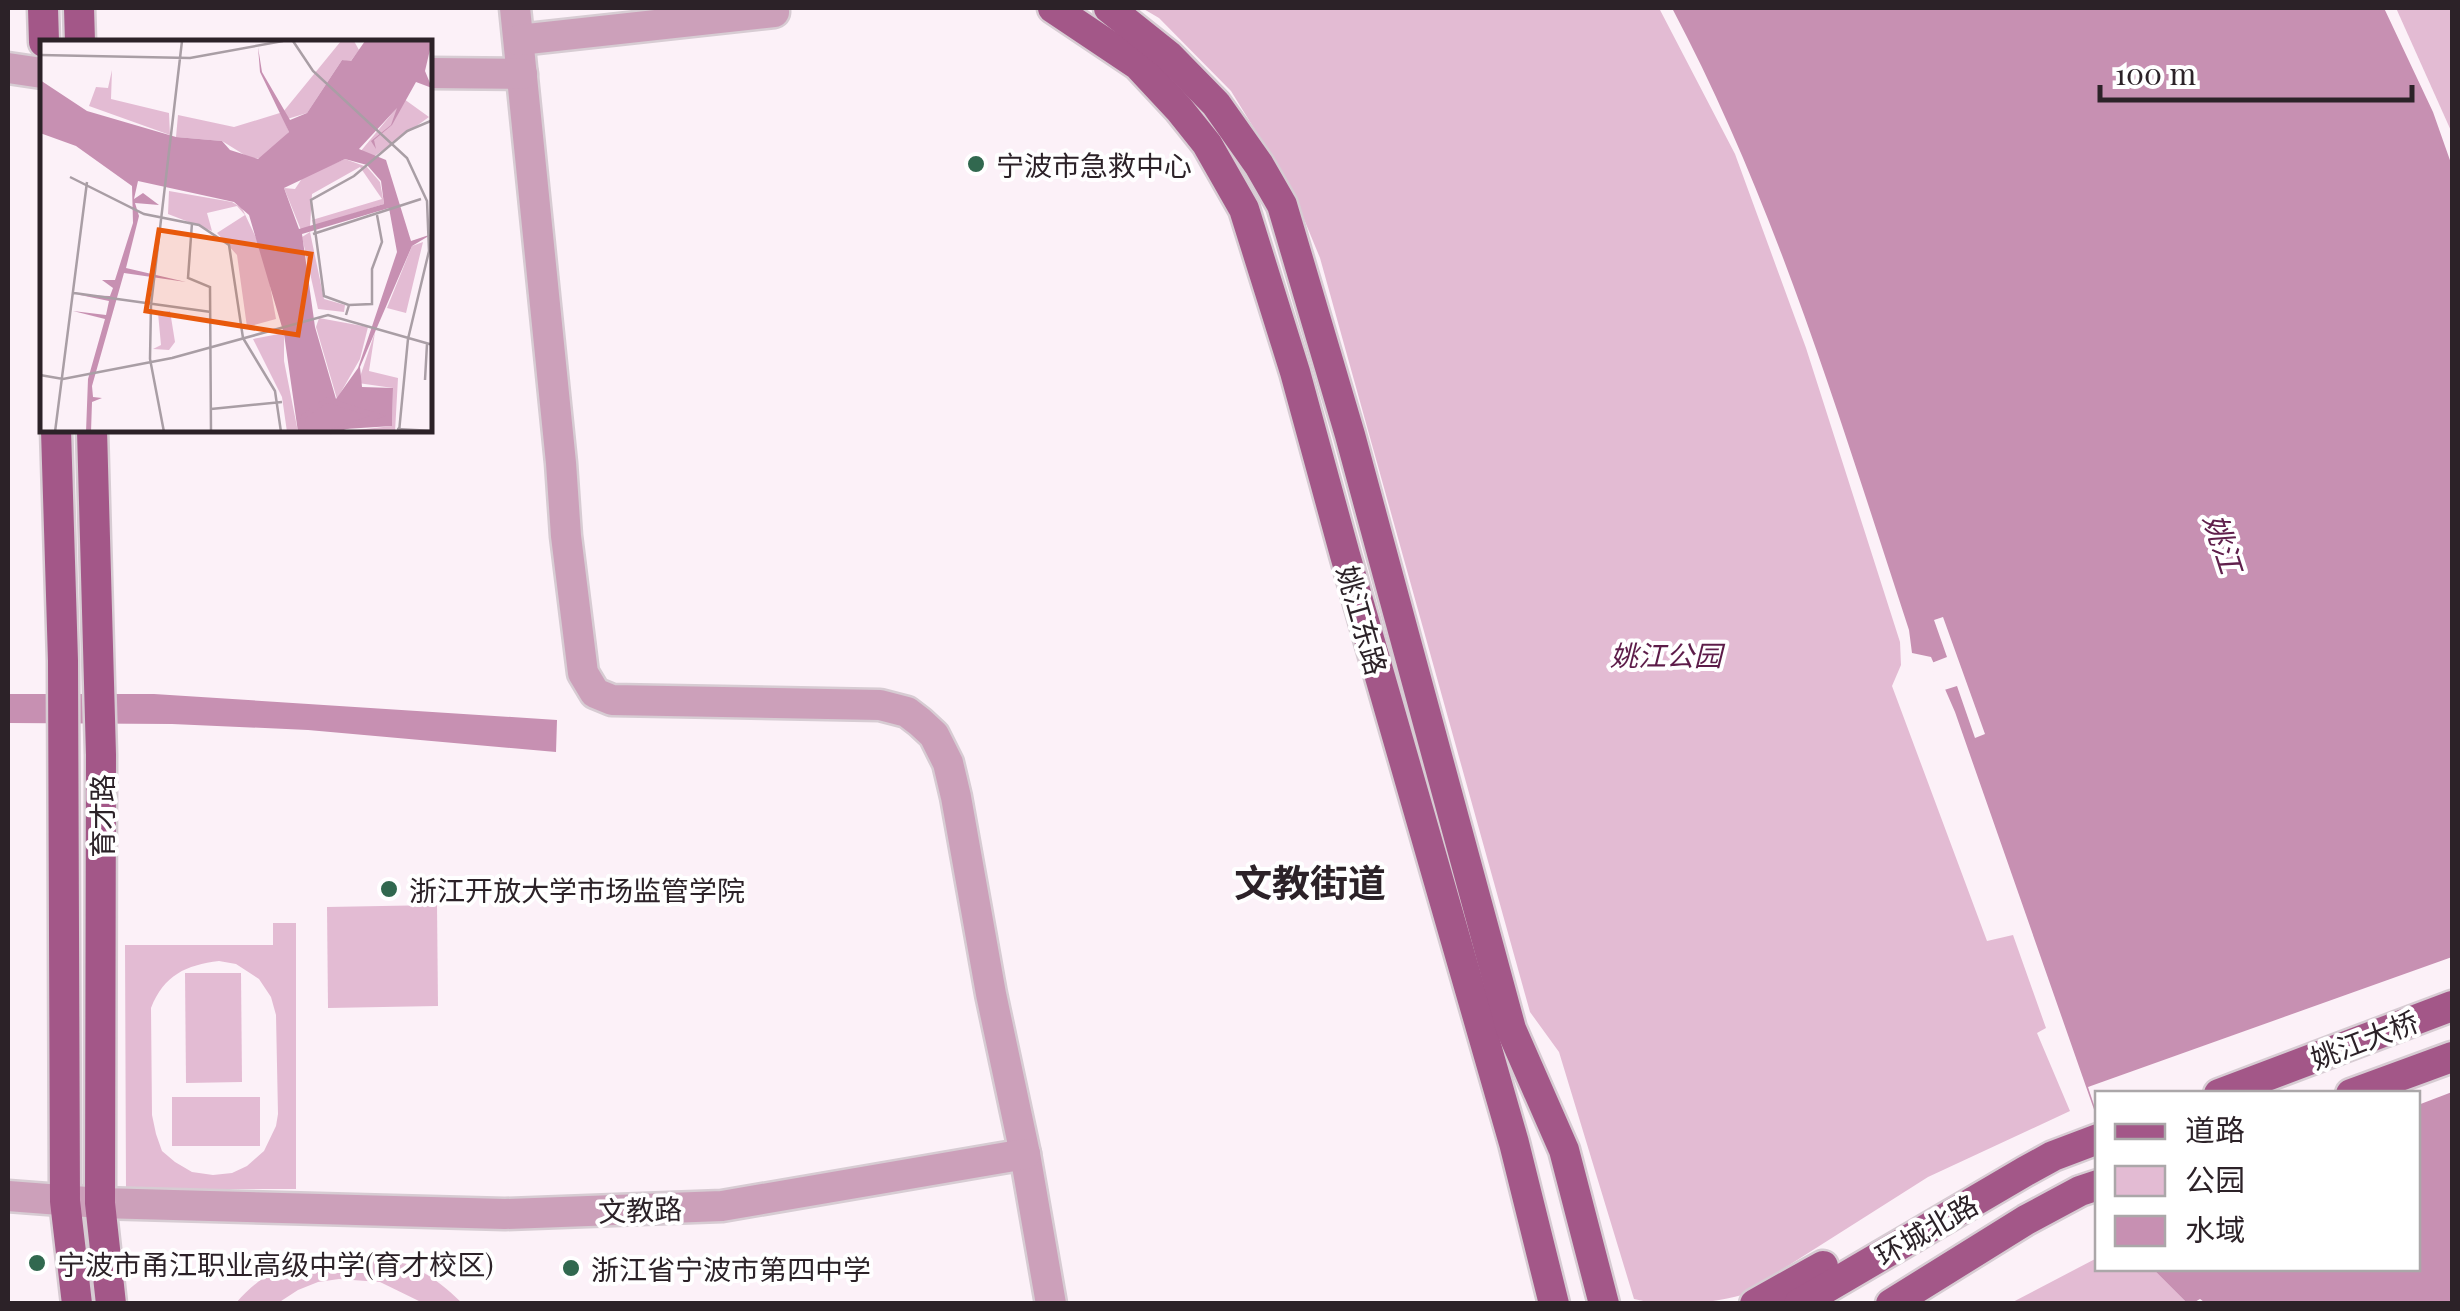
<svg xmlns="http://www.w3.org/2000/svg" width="2460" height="1311" font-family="'Playfair Display','Noto Sans SC',serif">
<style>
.green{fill:#e3bbd3;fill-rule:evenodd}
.water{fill:#c790b2}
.pier{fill:#fcf1f8}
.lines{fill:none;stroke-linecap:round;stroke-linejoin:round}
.minor-casing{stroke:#d7ccd3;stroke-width:35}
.major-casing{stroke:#d7ccd3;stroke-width:35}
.minor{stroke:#cca0ba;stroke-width:30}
.major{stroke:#a35788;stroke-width:30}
.poi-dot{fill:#31684f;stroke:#fff;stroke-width:4}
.labels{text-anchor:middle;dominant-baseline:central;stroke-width:8;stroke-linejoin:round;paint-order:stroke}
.poi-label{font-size:28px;fill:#2c2228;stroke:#fff;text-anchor:start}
.street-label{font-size:28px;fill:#2c2228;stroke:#fff}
.park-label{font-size:28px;font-style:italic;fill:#5d1c49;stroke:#fff}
.water-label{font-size:30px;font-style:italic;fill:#60204c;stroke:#fff}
.district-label{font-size:38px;font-weight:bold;fill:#2c2228;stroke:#fff}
.inset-river{fill:none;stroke:#c790b2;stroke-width:5}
.inset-road{fill:none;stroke:#a99ea5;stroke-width:2.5}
.view{fill:#e8590c;fill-opacity:0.15;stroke:#e8590c;stroke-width:5}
.inset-edge{fill:none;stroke:#2c2228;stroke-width:5}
</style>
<rect width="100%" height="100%" fill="#fcf1f8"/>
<g class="green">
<path d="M1142 8H1659L1735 154 1806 348 1900 642 1901 665 1892 686 1987 941 2013 935 2046 1028 2037 1033 2070 1111 1928 1177 1742 1295C1707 1304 1670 1308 1634 1299L1559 1052 1530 1012 1320 258 1292 190 1231 91 1159 18Z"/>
<path d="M2396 8H2452V133Z"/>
<path d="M437 905 438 1006 328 1008 327 907Z"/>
<path d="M273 923H296V1189H126L125 945H273ZM219 961 236 964 259 979 271 997 276 1015 278 1114 276 1126 264 1151 247 1166 232 1173 213 1175 192 1172 175 1162 162 1151 156 1134 152 1115 151 1008C164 975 186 965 219 961Z"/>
<path d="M185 973H241L242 1082 186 1083Z"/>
<rect x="172" y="1097" width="88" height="49"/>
<path d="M353 1253C400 1255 429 1271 462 1303H423L380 1282 339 1279 318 1282 298 1290 278 1303H236C268 1266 305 1254 353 1253Z"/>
<path d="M2097 1258 2098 1268 2153 1269 2187 1303 2009 1304Z"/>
</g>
<g class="water">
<path d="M1672 8H2384L2433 112 2452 166V1303L2207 1304 2200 1299 2193 1303H2187L2153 1269 2418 1268V1094H2098L2097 1118 1955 712 1931 657 1912 653 1909 630C1840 420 1776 204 1672 8Z"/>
<path d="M8 694H154L557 720 556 752 308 730 172 724 8 723Z"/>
</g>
<g class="pier">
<path d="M1943 617 1985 734 1975 738 1957 686 1941 691 1929 664 1947 657 1934 620Z"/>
<path d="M2452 957V1092L2418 1105V1094H2098L2097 1114 2088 1087Z"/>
</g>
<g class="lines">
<defs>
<g id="minor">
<path d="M515 8 561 463 566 536 583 673 595 693 612 700 880 705 907 712 920 722 934 735 948 763 956 797 991 994 1025 1154 1051 1304"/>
<path d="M519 40 774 12"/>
<path d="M8 68 42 73"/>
<path d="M430 73 522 74"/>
<path d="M8 1196 100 1203 505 1214 722 1206 1025 1154"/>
</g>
<g id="major">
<path d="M43 8 44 42"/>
<path d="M79 8 80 42"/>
<path d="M1053 8 1138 65 1179 109 1207 144 1244 209 1295 372 1345 555 1514 1143 1554 1304"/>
<path d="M1109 8 1169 56 1216 104 1259 165 1282 205 1350 435 1511 1029 1564 1150 1604 1304"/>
<path d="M56 430 63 661 65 1201 77 1304"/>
<path d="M92 430 101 755 100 1203 111 1304"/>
<path d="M2219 1094 2452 1006"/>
<path d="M2351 1094 2452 1057"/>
<path d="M1755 1304 1823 1266"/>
<path d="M1799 1304 2024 1172 2053 1156 2098 1139"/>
<path d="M1891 1304 2026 1220 2080 1191 2098 1185"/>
</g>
</defs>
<use href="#minor" class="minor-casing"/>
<use href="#major" class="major-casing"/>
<use href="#minor" class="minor"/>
<use href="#major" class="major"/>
</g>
<g class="poi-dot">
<circle cx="976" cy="164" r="10"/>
<circle cx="389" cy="889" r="10"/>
<circle cx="37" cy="1263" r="10"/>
<circle cx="571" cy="1268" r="10"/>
</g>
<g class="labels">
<g class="poi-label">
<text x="996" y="164">宁波市急救中心</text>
<text x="409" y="889">浙江开放大学市场监管学院</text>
<text x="57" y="1263">宁波市甬江职业高级中学(育才校区)</text>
<text x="591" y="1268">浙江省宁波市第四中学</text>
</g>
<g class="street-label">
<text transform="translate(1363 620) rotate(74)">姚江东路</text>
<text transform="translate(101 816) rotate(-90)">育才路</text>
<text transform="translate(2364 1039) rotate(-21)">姚江大桥</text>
<text transform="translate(640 1209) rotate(-2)">文教路</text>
<text transform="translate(1926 1229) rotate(-30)">环城北路</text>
</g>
<g class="park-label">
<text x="1666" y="654">姚江公园</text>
</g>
<g class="water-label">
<text transform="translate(2224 543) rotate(72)">姚江</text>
</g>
<g class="district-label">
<text x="1310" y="881">文教街道</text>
</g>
</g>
<g transform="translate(40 40)">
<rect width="392" height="392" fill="#fcf1f8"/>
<path d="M301 1H314L319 10 310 22 302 20 267 73 244 80 249 92 226 118 211 119 182 101 136 97 138 75 194 87 243 72ZM72 30 71 59 129 73 130 95 49 66 56 47 68 48ZM364 59 389 77 332 118 320 112ZM305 119 327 127 340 142 344 164 273 186 272 180 342 159 320 127 272 154 270 187 261 190 244 148 255 149 263 137ZM129 151 192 162 202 168 225 217 236 279 207 287 197 215 177 193 205 175 197 166 167 173 172 191 128 174ZM270 192 284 259 305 265 304 272 278 269 262 197ZM383 202 366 273 347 268 372 206ZM130 271 135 302 129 310 113 309 121 305 118 273ZM279 278 328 287 320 319 297 359 276 287ZM335 292 329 331 358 338 355 392 317 390 352 386 353 348 318 343ZM244 293V321L258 392H247L242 357 213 299Z" fill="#e3bbd3"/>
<path d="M325 1H392L385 31 392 48 376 42 352 85 334 100 336 109 331 101 351 85 357 68 319 109 346 120 371 201 392 194 372 206 320 327 322 347 353 348 352 386 258 392 244 294 209 175 194 162 98 141 94 159 103 153 119 165 95 163 99 176 86 228 146 242 84 233 52 346 53 357 62 358 52 362 51 392H46L48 339 65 279 33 271 66 275 69 261 40 255 70 256 73 248 62 240H75L93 183 92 146 36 106 0 93V40L47 71 136 97 182 101 190 110 218 119 249 92 220 32 218 7 222 32 250 80 267 73 302 20 311 21ZM305 119 327 125 341 141 344 164 259 189 244 148ZM349 168 357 212 318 328 296 359 275 287 262 194Z" fill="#c790b2" fill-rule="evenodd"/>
<path class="inset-river" d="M260 392 264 376 287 360 338 376 290 392"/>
<path class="inset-road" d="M253 1 273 31 367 118 387 161 389 211 368 299 359 392M0 15 150 18 243 1M30 137 104 174 159 185 189 205 203 298 235 351 241 392M152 183 148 238 170 247 171 392M273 194 381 159M34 253 171 272M309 265 332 264V229L342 202 337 175M306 275 309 265 284 256 271 160 314 136 367 91 393 80M0 335 23 339 132 318 288 275 393 305M385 340 387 304M171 369 242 362M357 389 393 391M15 392 47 142M124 392 110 319 111 265 142 1"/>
<path class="view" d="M119 190 271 214 258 295 106 271Z"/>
<rect width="392" height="392" class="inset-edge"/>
</g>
<rect width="2460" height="1311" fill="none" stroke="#2c2228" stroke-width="20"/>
<rect x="2095" y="1091" width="325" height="180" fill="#ffffff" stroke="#aba7a9" stroke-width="2.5"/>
<rect x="2115" y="1124" width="50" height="15" fill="#a35788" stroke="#aba7a9" stroke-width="2.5"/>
<text x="2185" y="1141" font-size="30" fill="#2c2228">道路</text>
<rect x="2115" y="1166" width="50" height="30" fill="#e3bbd3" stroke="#aba7a9" stroke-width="2.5"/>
<text x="2185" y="1191" font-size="30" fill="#2c2228">公园</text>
<rect x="2115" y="1216" width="50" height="30" fill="#c790b2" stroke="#aba7a9" stroke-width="2.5"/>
<text x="2185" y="1241" font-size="30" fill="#2c2228">水域</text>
<path d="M2100 85v15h312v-15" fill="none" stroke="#2c2228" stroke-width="5"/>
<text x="2115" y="85" font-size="30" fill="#2c2228" stroke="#ffffff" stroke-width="8" paint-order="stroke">100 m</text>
</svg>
